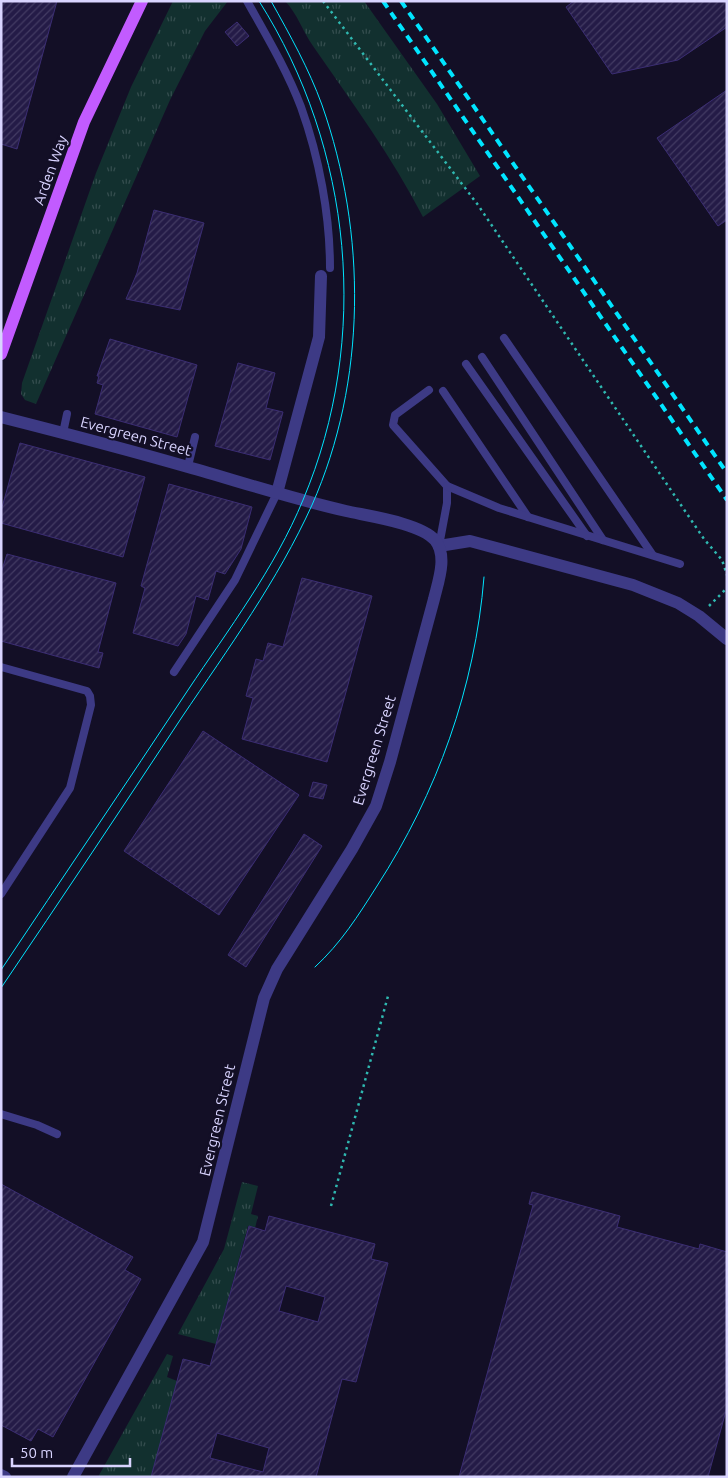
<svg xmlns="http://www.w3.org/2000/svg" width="728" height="1478" font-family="Ubuntu,sans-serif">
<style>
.grass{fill:url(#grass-tufts)}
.building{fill:url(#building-hatch);stroke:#3b2d73;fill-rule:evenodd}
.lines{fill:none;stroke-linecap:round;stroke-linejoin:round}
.path{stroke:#2fb8b0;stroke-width:2.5;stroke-dasharray:2.5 4;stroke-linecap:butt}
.service{stroke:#3d3a85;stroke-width:8}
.minor{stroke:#3d3a85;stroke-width:12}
.tertiary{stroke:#3d3a85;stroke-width:12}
.primary{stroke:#c25bff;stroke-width:12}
.tram{stroke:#00e5ff;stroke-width:1}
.rail{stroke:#00e5ff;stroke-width:4;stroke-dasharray:8 6;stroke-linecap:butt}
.labels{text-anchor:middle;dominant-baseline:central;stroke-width:4.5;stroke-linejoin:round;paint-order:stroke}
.street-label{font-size:15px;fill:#d9d4ff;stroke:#130f26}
</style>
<defs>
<pattern id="grass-tufts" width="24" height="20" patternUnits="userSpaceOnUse" patternTransform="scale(1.25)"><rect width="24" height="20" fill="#12302f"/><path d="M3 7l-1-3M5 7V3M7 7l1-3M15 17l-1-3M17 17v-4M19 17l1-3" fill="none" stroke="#344d4e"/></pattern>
<pattern id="building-hatch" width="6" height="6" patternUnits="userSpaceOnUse" patternTransform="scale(1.25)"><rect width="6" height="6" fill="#241b47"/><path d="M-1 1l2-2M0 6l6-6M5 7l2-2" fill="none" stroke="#433b63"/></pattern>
</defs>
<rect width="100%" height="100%" fill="#130f26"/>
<g class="grass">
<path d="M173 1H228L205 31 170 100 36 404 25 400 21 394 22 383 96 173 131 87Z"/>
<path d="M285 1H364L437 104 480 176 423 217C392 157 352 102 313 46 303 32 297 13 285 1Z"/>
<path d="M242 1182 258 1186 251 1214 258 1216 255 1228 248 1226 216 1344 178 1334 224 1249Z"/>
<path d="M167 1354 173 1356 167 1377 177 1381 151 1477H98Z"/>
</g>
<g class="building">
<path d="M1 1H57L17 149 1 144Z"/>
<path d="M574 1H727V27L678 60 612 74 566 7Z"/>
<path d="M237 22 249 36 237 46 225 32Z"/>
<path d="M727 90V220L718 226 657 138Z"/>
<path d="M154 210 204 223 180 310 126 299 137 273Z"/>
<path d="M110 339 197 365 177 437 95 414 103 385 97 383 99 376H97Z"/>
<path d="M238 363 275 373 266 408 283 412 270 460 215 446Z"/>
<path d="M20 443 145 477 123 557 1 523V511Z"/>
<path d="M169 484 252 507 241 549 225 574 216 571 208 600 196 596 186 634 178 646 133 633 145 588 141 586Z"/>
<path d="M7 554 116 583 98 652 103 653 99 668 1 641V573Z"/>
<path d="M302 578 372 596 327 762 242 739 253 698 246 696 256 659 263 661 268 643 283 647Z"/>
<path d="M203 731 299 795 219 915 124 851Z"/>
<path d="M313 782 327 785 323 799 309 796Z"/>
<path d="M304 834 322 846 246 967 228 955Z"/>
<path d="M1 1184 133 1257 125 1270 141 1279 53 1437 38 1429 31 1441 1 1425Z"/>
<path d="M532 1192 620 1216 617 1227 699 1249 700 1244 727 1252V1407L708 1477H459L533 1205 529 1204Z"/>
<path d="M269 1216 375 1244 371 1259 388 1263 356 1382 342 1379 316 1477H151L183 1359 210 1366 249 1226 265 1231ZM286 1286 325 1297 318 1322 279 1311ZM217 1433 269 1448 263 1472 210 1458Z"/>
</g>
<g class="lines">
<g class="path">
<path d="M323 1 478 205 704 539 722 560 727 575"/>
<path d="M709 606 727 588"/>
<path d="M331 1206 388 996"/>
</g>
<g class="service">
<path d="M247 1C266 35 287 70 301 107 319 157 330 215 330 268"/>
<path d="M504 338 652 554"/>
<path d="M482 357 603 540"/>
<path d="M466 364 587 536"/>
<path d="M429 390 395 415 393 425 447 486V503L439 546"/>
<path d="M443 391 528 517"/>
<path d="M63 433 67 414"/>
<path d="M188 466 195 437"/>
<path d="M447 486 499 508 680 564"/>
<path d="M1 667 87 691 90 696 91 705 70 788 1 894"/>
<path d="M174 672 235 580 277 493"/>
<path d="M1 1114 37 1125 57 1134"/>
</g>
<g class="minor">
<path d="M277 493 319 337 321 276"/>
<path d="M439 546 470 541 633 585 678 603 699 616 727 639"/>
</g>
<g class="tertiary">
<path d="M1 417C64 433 126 449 188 467 241 482 293 499 346 511 368 516 420 523 435 540 448 556 438 582 434 599L390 762 376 806 352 849 277 969 264 998 203 1242 73 1477"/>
<path d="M1 1475 5 1477"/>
</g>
<path class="primary" d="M1 354 84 122 142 1"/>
<g class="tram">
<path d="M315 967C341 943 358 916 377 886 437 793 475 688 484 577"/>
<path d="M1 970C63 877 126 784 188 690 228 630 275 568 303 500 371 339 353 149 259 1"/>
<path d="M1 988C62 898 122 808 182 717 228 649 278 580 312 505 367 381 367 233 322 105 309 69 290 35 271 1"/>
</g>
<g class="rail">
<path d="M383 1 727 500"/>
<path d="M401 1 727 473"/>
</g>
</g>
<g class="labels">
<g class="street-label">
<text transform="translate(50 170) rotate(-70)">Arden Way</text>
<text transform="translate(136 436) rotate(15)">Evergreen Street</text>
<text transform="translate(374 750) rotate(-73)">Evergreen Street</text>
<text transform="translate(217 1120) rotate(-77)">Evergreen Street</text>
</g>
</g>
<rect width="728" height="1478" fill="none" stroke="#d9d4ff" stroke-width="5"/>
<path d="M12 1458v8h118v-8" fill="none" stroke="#d9d4ff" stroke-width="2.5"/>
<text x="20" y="1458" font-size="15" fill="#d9d4ff" stroke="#130f26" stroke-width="4" paint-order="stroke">50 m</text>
</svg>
